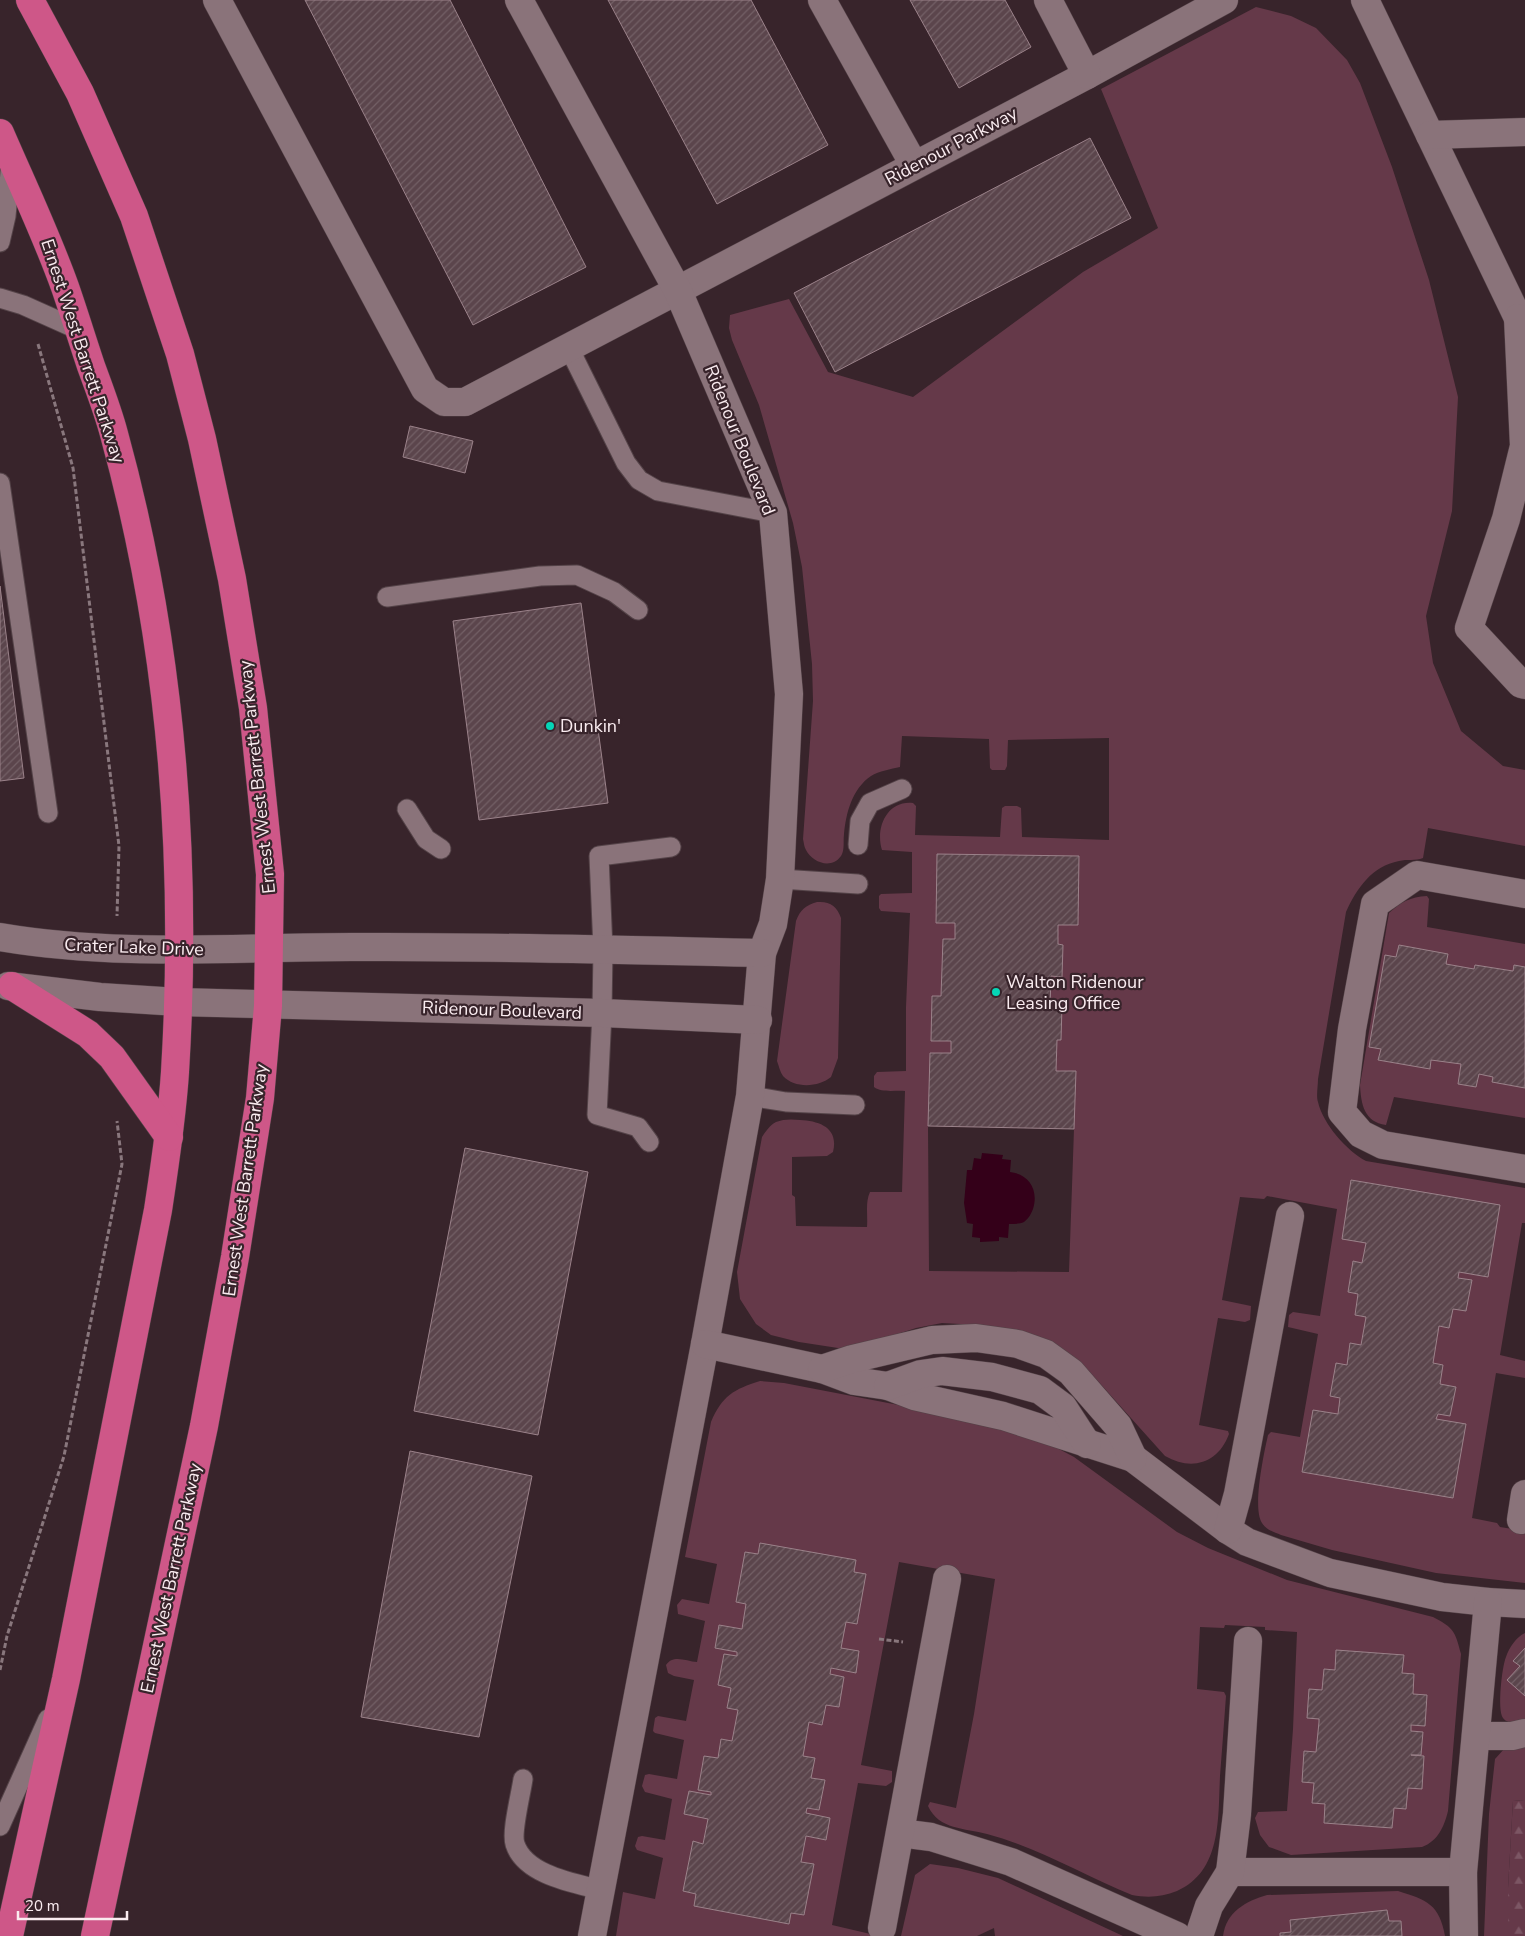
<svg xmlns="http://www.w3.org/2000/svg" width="1525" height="1936" font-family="'Nunito Sans',sans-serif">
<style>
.green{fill:#653949;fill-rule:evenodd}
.forest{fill:url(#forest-firs)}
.water{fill:#340019}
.building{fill:url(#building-hatch);stroke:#9b828a}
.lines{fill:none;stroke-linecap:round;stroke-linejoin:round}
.lane-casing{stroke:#544348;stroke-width:21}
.street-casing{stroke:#544348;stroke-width:29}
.highway-casing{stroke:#544348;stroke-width:29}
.path{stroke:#89777d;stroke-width:3;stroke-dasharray:5 2.5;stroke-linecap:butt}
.lane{stroke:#8a737a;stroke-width:19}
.street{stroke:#8a737a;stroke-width:28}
.highway{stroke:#ce5788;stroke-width:28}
.poi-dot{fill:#05d5b6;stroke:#38242b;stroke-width:2}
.labels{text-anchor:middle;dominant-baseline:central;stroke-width:4.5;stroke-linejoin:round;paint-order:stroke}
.street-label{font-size:18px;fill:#faecf0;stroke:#38242b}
.poi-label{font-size:18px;fill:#faecf0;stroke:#38242b;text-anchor:start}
</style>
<defs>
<pattern id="forest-firs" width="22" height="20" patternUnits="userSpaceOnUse" patternTransform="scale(1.25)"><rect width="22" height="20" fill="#653949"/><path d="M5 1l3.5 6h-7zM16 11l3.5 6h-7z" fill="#7c5664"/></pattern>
<pattern id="building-hatch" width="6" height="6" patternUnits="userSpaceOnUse" patternTransform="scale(1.25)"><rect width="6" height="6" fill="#5b454c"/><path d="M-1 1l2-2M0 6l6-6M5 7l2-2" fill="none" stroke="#736066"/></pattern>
</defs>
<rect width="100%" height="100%" fill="#38242b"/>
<g class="green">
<path d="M1256 7 1291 16 1316 28 1347 60 1360 83 1392 167 1429 280 1458 397 1452 511 1426 616 1433 663 1461 731 1503 766 1525 770V846L1428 828 1423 858C1415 861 1407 859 1399 861 1372 866 1357 888 1346 912L1318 1079C1318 1086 1316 1096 1318 1102 1323 1124 1347 1151 1366 1161L1525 1188V1223H1522L1500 1355 1525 1361V1378L1496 1373 1472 1518 1497 1523 1500 1527 1525 1531V1583L1436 1573 1332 1550 1281 1535C1274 1532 1266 1530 1262 1523 1252 1508 1264 1453 1268 1435L1271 1432 1300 1437 1318 1334 1288 1327 1289 1315 1293 1312 1320 1316 1337 1209 1267 1196 1264 1199 1240 1197 1222 1300 1251 1306 1250 1320 1245 1322 1218 1318 1199 1425 1228 1431 1229 1434C1218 1464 1191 1471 1165 1456L1087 1369 1065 1352 978 1325 942 1323 916 1328 858 1347 838 1348 799 1342 771 1335 756 1324 740 1299 737 1272 762 1137C766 1131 770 1125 776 1122 783 1119 792 1119 800 1120 820 1121 839 1128 833 1152L827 1156 792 1157V1195L795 1197 796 1226 867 1227C868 1216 865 1202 870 1192H902L905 1091C895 1090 882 1093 874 1087V1076L877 1072 906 1071V1007L910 913 881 911 879 908V896L881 894 912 893V852L882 850C875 828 887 800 913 803L916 806 915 835 1000 837 1002 808 1005 806H1017L1021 808 1022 837 1109 840V738L1008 740 1007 766 1005 770H992L990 768 989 739 902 736 900 767C891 769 879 771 871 776 852 789 846 813 844 834 843 841 845 850 841 856 831 870 812 862 806 850 804 847 804 843 803 839L813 701 812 664 802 567 793 523 759 405 732 340 729 328 730 315 789 299 828 372 913 397 1083 272 1158 228 1101 89ZM928 1126 1074 1129 1069 1272 929 1271Z"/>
<path d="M1427 896 1429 899 1427 927 1525 944V1118L1394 1097 1386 1125C1364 1122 1361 1104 1360 1085L1389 913C1401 902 1410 897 1427 896Z"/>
<path d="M817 902C830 901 837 906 841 918L838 1058 831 1077C819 1087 795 1089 783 1076 780 1072 779 1066 777 1061L796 921C800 910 806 905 817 902Z"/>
<path d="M760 1381 784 1383 935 1412 1044 1441 1074 1457 1177 1532 1208 1548 1287 1580 1433 1617C1454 1628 1455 1631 1461 1654L1448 1811C1444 1827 1438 1841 1422 1847L1291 1855 1269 1847 1260 1835 1255 1818 1258 1812 1287 1811 1293 1729 1297 1632 1265 1630V1627L1225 1625 1224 1628 1200 1627 1197 1689 1224 1692 1226 1696C1224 1723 1222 1750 1220 1776 1218 1818 1222 1871 1177 1891 1162 1897 1148 1898 1132 1895 1085 1876 1036 1847 987 1834 965 1828 939 1830 928 1806L930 1802 956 1808 974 1714 995 1579 899 1562 861 1765 892 1771V1782L886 1786 858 1783 832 1925 879 1936H616L623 1892 655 1899 663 1858 637 1850 635 1846 638 1837 642 1836 665 1840 672 1799 645 1792 642 1786 645 1775 649 1774 677 1779 684 1740 655 1733 653 1731 655 1718 658 1716 686 1721 694 1680 674 1676 668 1673 666 1665C673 1654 686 1661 697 1662L705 1621 678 1614 677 1605 682 1599 709 1604 717 1564 685 1557 711 1422C722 1396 734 1389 760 1381Z"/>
<path d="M1525 1633V1722C1519 1724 1507 1724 1503 1718 1497 1710 1502 1666 1506 1657 1509 1648 1516 1637 1525 1633Z"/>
<polygon points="1525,1744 1525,1800 1513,1801 1508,1888 1508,1936 1484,1936 1489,1814 1495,1759 1505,1748"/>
<polygon points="930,1864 958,1868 998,1878 1123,1936 995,1936 994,1928 977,1936 901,1936 915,1875"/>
<path d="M1398 1891C1427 1900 1439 1904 1445 1936H1223C1226 1912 1246 1901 1267 1895Z"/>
</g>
<polygon class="forest" points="1525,1800 1525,1936 1508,1936 1508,1888 1513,1801"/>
<path class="water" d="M982 1153 1003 1155 1002 1159 1011 1160 1010 1172C1029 1174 1039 1190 1033 1209 1031 1214 1029 1218 1024 1222 1020 1224 1014 1224 1009 1224L1008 1238 999 1237V1241L980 1242V1238L972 1237 973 1224 967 1223 964 1203 967 1170H972L974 1158 981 1159Z"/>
<g class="building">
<polygon points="305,0 450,0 586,267 473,325"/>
<polygon points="608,0 751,0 828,145 717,204"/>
<polygon points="910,0 1005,0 1031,47 959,88"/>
<polygon points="1090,138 1131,218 835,372 794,293"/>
<polygon points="410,426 473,441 465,473 403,457"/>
<polygon points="0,586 24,778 0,781"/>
<polygon points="581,603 608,803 479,820 453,621"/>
<polygon points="937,854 1079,856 1078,925 1058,925 1058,944 1063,945 1062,977 1051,976 1050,1007 1062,1006 1061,1040 1057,1040 1056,1071 1076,1071 1074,1129 928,1126 930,1053 951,1053 951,1041 931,1041 932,996 941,996 943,939 955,939 955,923 936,923"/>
<polygon points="1399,945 1448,954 1446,964 1474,969 1475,965 1513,971 1514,965 1525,967 1525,1088 1492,1082 1493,1077 1479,1074 1476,1087 1458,1084 1461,1064 1431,1060 1430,1069 1378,1060 1381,1049 1369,1047 1385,955 1396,957"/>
<polygon points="465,1148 588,1172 538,1435 414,1411"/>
<polygon points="1351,1180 1500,1205 1488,1277 1459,1272 1458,1278 1472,1280 1466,1311 1453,1309 1449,1328 1439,1326 1433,1363 1443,1365 1440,1384 1456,1387 1450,1416 1438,1414 1436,1419 1466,1424 1453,1498 1302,1472 1313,1410 1338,1414 1340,1398 1330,1396 1336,1363 1347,1365 1350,1343 1361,1345 1366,1317 1355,1315 1358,1294 1348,1292 1353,1261 1362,1263 1366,1243 1342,1239"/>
<polygon points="410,1451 532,1476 479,1737 361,1717"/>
<polygon points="760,1543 856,1560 854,1572 866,1574 857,1624 846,1622 841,1648 859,1651 856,1673 831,1668 830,1674 844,1677 839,1707 826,1705 822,1725 809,1722 803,1756 815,1758 811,1778 825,1780 819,1810 807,1808 806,1813 830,1818 826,1840 806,1836 801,1862 814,1864 804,1915 791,1913 789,1924 694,1906 696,1894 683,1891 693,1841 703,1844 708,1819 684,1814 689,1791 711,1795 711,1792 698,1790 704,1756 718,1758 721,1739 732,1741 738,1710 727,1708 731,1688 718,1685 724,1654 737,1656 737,1652 715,1648 719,1625 742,1629 746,1604 736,1602 745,1552 758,1554"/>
<polygon points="1525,1648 1525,1696 1507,1680 1520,1666 1513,1661"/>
<polygon points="1336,1650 1404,1655 1402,1673 1414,1674 1413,1694 1427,1695 1425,1726 1411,1725 1411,1731 1423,1732 1421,1755 1411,1755 1424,1756 1422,1789 1408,1788 1406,1809 1394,1808 1392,1828 1324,1823 1325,1804 1312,1803 1314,1783 1302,1782 1304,1751 1316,1752 1319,1722 1319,1719 1307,1718 1309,1689 1322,1690 1324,1669 1335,1670"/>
<polygon points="1387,1910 1389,1921 1401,1921 1402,1936 1280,1936 1280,1933 1291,1932 1290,1920"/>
</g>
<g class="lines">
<defs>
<g id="lane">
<polyline points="0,242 6,216 11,162"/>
<polyline points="0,298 23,305 79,330"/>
<polyline points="569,348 626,463 639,480 658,491 773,513"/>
<polyline points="0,483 48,813"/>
<polyline points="387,597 540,576 577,575 614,592 638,610"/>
<polyline points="407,809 426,839 441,849"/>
<polyline points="858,845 860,821 870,803 902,789"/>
<polyline points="780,879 858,884"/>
<polyline points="750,1096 786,1102 855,1105"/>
<polyline points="649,1142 638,1127 597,1115 602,1013 603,949 599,856 671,847"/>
<path d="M523 1779C521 1794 511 1832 515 1844 525 1875 574 1883 601 1890"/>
<polyline points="0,1826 48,1719"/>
</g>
<g id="street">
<polyline points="217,0 425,389 444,402 465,402 1087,75 1224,0"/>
<polyline points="519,0 678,291 773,513 789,694 780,879 773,924 762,953 750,1096 705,1344 592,1936"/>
<polyline points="822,0 914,165"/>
<polyline points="1048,0 1087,75"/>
<polyline points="1365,0 1518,318 1525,318"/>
<polyline points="1430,135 1525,132"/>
<polyline points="1518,318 1524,446 1506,519 1469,628 1521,684 1525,685"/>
<polyline points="1525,894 1417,875 1375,904 1352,1029 1342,1112 1361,1134 1383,1145 1525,1169"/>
<path d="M0 937C117 957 234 947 352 947 489 946 626 950 762 953"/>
<polyline points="8,986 100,997 178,1002 602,1013 758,1020"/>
<polyline points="705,1344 822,1369 854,1381 888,1386 914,1396 1003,1416 1133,1458 1228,1530 1247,1542 1330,1573 1442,1597 1488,1602 1525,1604"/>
<polyline points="822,1369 852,1359 932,1340 976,1338 1018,1344 1046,1354 1071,1372 1118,1426 1133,1458"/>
<polyline points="888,1386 921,1374 942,1371 992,1377 1040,1390 1063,1407 1087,1444"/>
<polyline points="1521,1520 1525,1494"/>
<polyline points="1228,1530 1238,1494 1290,1216"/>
<polyline points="1476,1736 1512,1736 1525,1733"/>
<polyline points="900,1833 931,1837 1011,1862 1177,1936"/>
<polyline points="1230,1872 1463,1872"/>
<polyline points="882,1928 947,1579"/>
<polyline points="1199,1936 1209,1906 1230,1872 1237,1814 1248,1641"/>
<polyline points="1464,1936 1463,1872 1488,1602"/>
</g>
<g id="highway">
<polyline points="30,0 80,93 134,216 180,354 202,439 232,579 253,708 270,874 268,1006 260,1098 235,1257 204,1426 95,1936"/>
<path d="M0 133C22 184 46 234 65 287 74 313 82 339 91 366 99 388 108 411 114 434 171 641 188 859 175 1072 172 1119 165 1164 158 1210L66 1679 9 1936"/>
<polyline points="12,986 88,1034 112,1057 169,1137"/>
</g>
</defs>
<use href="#lane" class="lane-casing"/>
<use href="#street" class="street-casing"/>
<use href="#highway" class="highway-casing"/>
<g class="path">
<polyline points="38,344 73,468 119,846 117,916"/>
<polyline points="879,1639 903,1642"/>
<polyline points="0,1670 7,1636 64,1456 122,1164 117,1121"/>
</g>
<use href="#lane" class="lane"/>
<use href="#street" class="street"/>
<use href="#highway" class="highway"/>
</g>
<g class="poi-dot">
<circle cx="550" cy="726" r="5"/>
<circle cx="996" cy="992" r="5"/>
</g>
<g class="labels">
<g class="street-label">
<text transform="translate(951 146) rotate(-28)">Ridenour Parkway</text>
<text transform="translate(83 351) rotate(72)">Ernest West Barrett Parkway</text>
<text transform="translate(740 440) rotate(68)">Ridenour Boulevard</text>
<text transform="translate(257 777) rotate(-96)">Ernest West Barrett Parkway</text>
<text transform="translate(134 947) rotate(2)">Crater Lake Drive</text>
<text transform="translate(502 1010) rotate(2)">Ridenour Boulevard</text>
<text transform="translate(245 1180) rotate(-82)">Ernest West Barrett Parkway</text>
<text transform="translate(171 1578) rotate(-78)">Ernest West Barrett Parkway</text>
</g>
<g class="poi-label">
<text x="560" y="726">Dunkin'</text>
<text x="1006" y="982">Walton Ridenour<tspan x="1006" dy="21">Leasing Office</tspan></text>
</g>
</g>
<path d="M18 1911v8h109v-8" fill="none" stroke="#faecf0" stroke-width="2.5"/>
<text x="25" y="1911" font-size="15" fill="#faecf0" stroke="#38242b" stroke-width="4" paint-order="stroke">20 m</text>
</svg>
